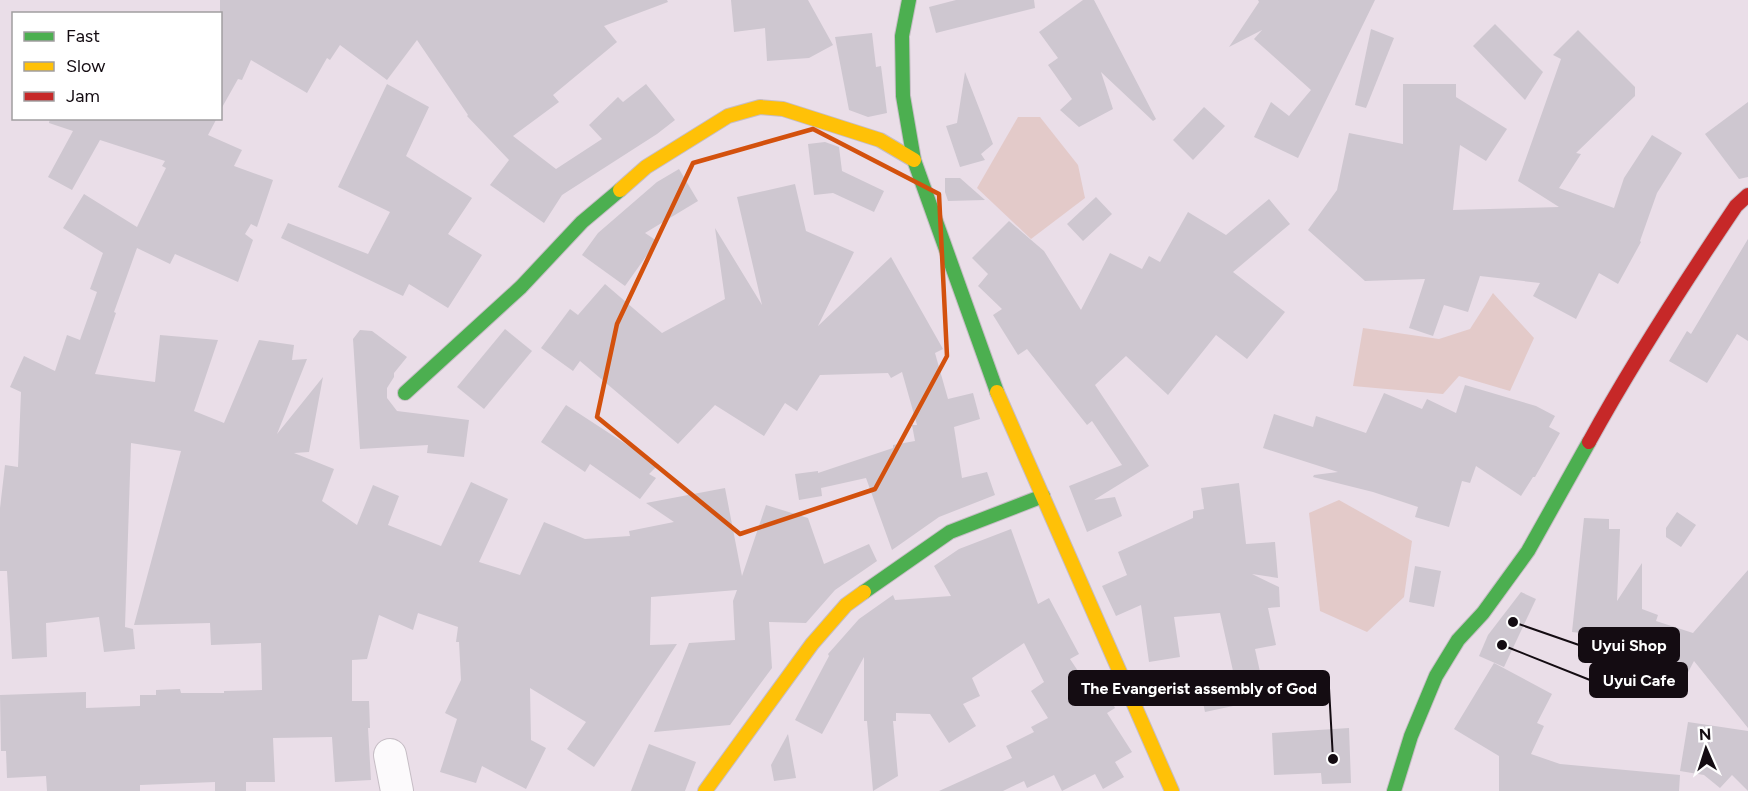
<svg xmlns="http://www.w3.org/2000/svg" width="1748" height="791" font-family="Figtree,sans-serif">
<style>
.green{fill:#e3cac9}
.building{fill:#cec7d0}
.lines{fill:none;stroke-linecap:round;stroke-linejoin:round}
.street-casing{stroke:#c6bdc5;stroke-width:34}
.fast-casing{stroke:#c6bdc5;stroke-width:16}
.slow-casing{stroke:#c6bdc5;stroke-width:16}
.jam-casing{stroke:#c6bdc5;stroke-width:16}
.street{stroke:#fcfafc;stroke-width:32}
.fast{stroke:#4caf50;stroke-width:14}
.slow{stroke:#ffc107;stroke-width:14}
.jam{stroke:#c62828;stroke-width:14}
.marked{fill:none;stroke:#d3510d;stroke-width:4.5;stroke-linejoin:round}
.leader{fill:none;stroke:#140c12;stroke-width:2}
.callout-dot{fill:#140c12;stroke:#fff;stroke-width:2}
.callout{fill:#140c12;stroke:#140c12;stroke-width:2}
.callout-label{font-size:16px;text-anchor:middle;font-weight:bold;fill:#fff}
</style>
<rect width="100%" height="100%" fill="#eadee8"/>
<g class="green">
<polygon points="1018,117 1040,117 1078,165 1085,198 1031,239 977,188"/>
<polygon points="1493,293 1534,338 1510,391 1459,376 1443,394 1353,386 1363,328 1439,339 1470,329"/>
<polygon points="1339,500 1412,541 1404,597 1367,632 1320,611 1309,513"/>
</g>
<g class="building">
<polygon points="220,0 667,0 668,2 604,26 617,42 553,95 559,102 513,136 556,169 602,139 589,125 618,97 623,102 646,84 675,120 657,134 562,195 544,223 490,185 509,160 467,116 468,115 417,40 387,80 340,45 330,60 327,58 307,93 251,60 242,80 238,79 220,111"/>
<polygon points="731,0 808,0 833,45 809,58 767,61 765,28 734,32"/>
<polygon points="956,0 1034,0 1035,8 936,33 929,7"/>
<polygon points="1083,0 1094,0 1156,119 1153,121 1101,72 1113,109 1079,127 1060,110 1072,99 1048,65 1058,58 1039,32"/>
<polygon points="1258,0 1375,0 1298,158 1254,137 1271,102 1289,116 1311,90 1254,39 1262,30 1229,47 1259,2"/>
<polygon points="1495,24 1543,72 1525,100 1473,46"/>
<polygon points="1371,29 1394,38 1366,108 1355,105"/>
<polygon points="1578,30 1635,87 1635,96 1576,153 1581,154 1559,188 1614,208 1624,178 1652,135 1682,153 1657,193 1640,241 1641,242 1618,284 1599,273 1576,319 1533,296 1540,283 1480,276 1468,312 1444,305 1433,336 1409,328 1425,279 1365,281 1308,230 1337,190 1349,133 1403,144 1403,84 1456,84 1456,97 1507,129 1486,161 1460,145 1453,210 1559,207 1518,181 1561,59 1553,55"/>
<polygon points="872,33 876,67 881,66 887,113 868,117 849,110 835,37"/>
<polygon points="965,72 993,144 981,154 985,160 960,167 946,126 957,123"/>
<polygon points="387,84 429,107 406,156 472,198 448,234 482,255 448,308 409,284 403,296 281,238 288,223 368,254 390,212 338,187"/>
<polygon points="1748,102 1748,177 1739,179 1705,134"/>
<polygon points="1204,107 1225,126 1193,160 1173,140"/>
<polygon points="50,118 217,118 208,135 242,150 234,166 273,180 257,227 251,224 245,234 253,240 238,282 175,254 170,264 137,248 114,312 116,313 95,374 155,382 160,335 218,340 194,411 224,423 259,340 294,345 292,360 307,359 277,434 323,377 309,452 294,453 334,469 322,501 357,525 373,485 399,496 388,525 441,546 471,482 508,499 479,562 520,575 544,522 585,539 630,536 629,531 674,522 646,503 725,488 742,576 766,505 808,518 824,564 869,544 877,561 835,590 806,623 769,622 772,668 730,725 654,732 689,643 735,640 733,601 737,590 651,597 650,645 677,644 594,767 567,749 586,722 530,688 531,740 546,748 526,789 482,766 476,783 440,772 457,719 445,713 461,680 459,642 456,642 458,627 418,613 413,630 379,615 367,659 352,660 352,701 369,701 370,728 368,728 371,780 335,782 332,737 273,738 275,782 246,782 246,791 215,791 215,782 140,785 140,791 47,791 46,776 7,778 6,751 1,751 0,695 86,692 86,708 140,706 140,695 156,695 156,690 180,689 181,693 224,693 224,691 262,690 261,643 211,645 210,623 134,625 181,451 131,443 125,627 133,629 135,649 104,652 99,617 46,623 47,657 12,659 7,571 0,571 0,508 5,465 18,467 21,392 10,387 24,356 55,371 67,335 80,340 97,292 90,289 103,253 63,228 84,194 137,227 166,168 162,166 165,161 100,140 72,190 48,177 73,131 49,123"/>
<polygon points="825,142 839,147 842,171 884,191 874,212 833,193 814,195 808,144"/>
<polygon points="679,169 698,201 645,233 657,241 625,286 582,255 598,233 657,182"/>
<polygon points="945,178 960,178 985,200 948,201 945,192"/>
<polygon points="795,184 806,231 854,252 818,326 891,257 943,349 935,353 948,399 973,393 980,419 954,427 962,478 987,472 995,495 939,517 892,550 866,478 821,488 822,496 799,500 795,474 818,471 818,473 893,448 893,445 915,441 912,425 917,425 902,372 891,378 888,373 820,375 797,411 785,403 764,436 715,405 678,444 580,361 573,371 541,348 570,309 578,315 605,284 662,333 725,299 715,228 762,305 737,197"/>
<polygon points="1096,197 1112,214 1083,241 1067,224"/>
<polygon points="1269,199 1290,224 1233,272 1285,312 1247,359 1216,335 1168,395 1126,356 1095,385 1149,466 1094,500 1115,497 1122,516 1087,532 1069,486 1122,465 1092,421 1087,425 1027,349 1018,355 993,315 1002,309 978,286 988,274 972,258 1009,221 1044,251 1081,310 1110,253 1142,269 1149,256 1160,262 1188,212 1226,235"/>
<polygon points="1748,239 1748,341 1737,334 1707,383 1669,361 1687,331 1691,334"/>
<polygon points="505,329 532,351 484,409 457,387"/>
<polygon points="360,330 372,331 407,357 394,373 394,377 387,388 387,398 397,411 469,420 464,457 427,453 428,445 360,449 353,339"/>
<polygon points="1465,385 1536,406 1555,416 1549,427 1560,433 1535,477 1533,477 1521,496 1476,466 1470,483 1462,481 1449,527 1415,517 1418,507 1373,492 1313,477 1314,475 1338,472 1263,448 1274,414 1313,427 1316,416 1366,433 1384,393 1422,409 1427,399 1456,413"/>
<polygon points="566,405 658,465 649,474 656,478 640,499 590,464 585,472 541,442"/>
<polygon points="1239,483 1246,544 1275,542 1278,578 1252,574 1279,587 1280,607 1268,608 1276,645 1255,649 1266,699 1205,712 1200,688 1235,680 1220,613 1174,617 1180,657 1149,662 1141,605 1116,616 1102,586 1127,575 1118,552 1193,518 1193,511 1204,509 1201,488"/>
<polygon points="1677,512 1696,525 1681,547 1666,537 1666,528"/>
<polygon points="1584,518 1609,519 1609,529 1620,529 1617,601 1642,563 1642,609 1658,615 1656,621 1693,633 1748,570 1748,728 1694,661 1683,682 1650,668 1659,647 1597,642 1598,635 1572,632"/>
<polygon points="1011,529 1038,604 1049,598 1079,654 1070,659 1086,683 1108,693 1115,708 1107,713 1132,752 1115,762 1124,777 1103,789 1095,774 1062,791 1054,775 1027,788 1024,781 1003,791 939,791 1012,758 1006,746 1034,732 1031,727 1048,718 1031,691 1044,682 1024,643 972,678 980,696 963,704 976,726 949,743 930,714 896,713 896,721 893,721 898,776 873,791 867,721 864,721 864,657 822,734 795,720 829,656 828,654 859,619 893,595 895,600 951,596 934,566 959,549"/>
<polygon points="1415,566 1441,571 1434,607 1409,602"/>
<polygon points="1521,592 1536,599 1504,667 1479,656 1488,635"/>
<polygon points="1494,663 1552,694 1537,723 1544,726 1531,754 1560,764 1680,775 1679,791 1499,791 1499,756 1454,729"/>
<polygon points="1688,722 1748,731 1748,791 1732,775 1720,788 1704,775 1680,771"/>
<polygon points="1349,728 1351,783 1322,784 1321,773 1274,775 1272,733"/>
<polygon points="788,734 796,778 774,781 771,765"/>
<polygon points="649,744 696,762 685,791 631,791"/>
</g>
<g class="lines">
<defs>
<polyline id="street" points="390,755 397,791"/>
<g id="fast">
<polyline points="909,0 902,36 903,96 914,160 997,392"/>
<polyline points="405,393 521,287 582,222 620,190"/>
<polyline points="864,592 950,532 1043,496"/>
<polyline points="1394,791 1411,736 1436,676 1458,640 1483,613 1528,551 1589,442"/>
</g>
<g id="slow">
<polyline points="620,190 646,167 728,116 760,107 783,109 880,140 914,160"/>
<polyline points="997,392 1172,791"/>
<polyline points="705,791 812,644 846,605 864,592"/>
</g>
<path id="jam" d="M1589 442C1634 360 1684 283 1736 206L1748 195"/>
</defs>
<use href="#street" class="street-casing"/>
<use href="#fast" class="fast-casing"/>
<use href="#slow" class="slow-casing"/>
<use href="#jam" class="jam-casing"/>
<use href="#street" class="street"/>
<use href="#fast" class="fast"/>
<use href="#slow" class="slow"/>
<use href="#jam" class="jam"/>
</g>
<path class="marked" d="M813 129 939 194 947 356 875 489 740 534 597 417 617 324 693 163Z"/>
<path class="leader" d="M1513 622L1579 645M1502 645L1590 680M1333 759L1329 688"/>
<g class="callout-dot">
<circle cx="1513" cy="622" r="6"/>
<circle cx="1502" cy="645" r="6"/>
<circle cx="1333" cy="759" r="6"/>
</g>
<g class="callout">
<rect x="1579" y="628" width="100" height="34" rx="6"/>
<rect x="1590" y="663" width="97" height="34" rx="6"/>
<rect x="1069" y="671" width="260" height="34" rx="6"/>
</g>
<g class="callout-label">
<text x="1629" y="651">Uyui Shop</text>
<text x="1639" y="686">Uyui Cafe</text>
<text x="1199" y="694">The Evangerist assembly of God</text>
</g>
<rect x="12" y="12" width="210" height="108" fill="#ffffff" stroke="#a19ea0" stroke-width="1.5"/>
<rect x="24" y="32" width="30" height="9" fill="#4caf50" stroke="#a19ea0" stroke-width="1.5"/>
<text x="66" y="42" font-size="18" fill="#140c12">Fast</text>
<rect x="24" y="62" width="30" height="9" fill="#ffc107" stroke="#a19ea0" stroke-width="1.5"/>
<text x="66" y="72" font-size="18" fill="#140c12">Slow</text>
<rect x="24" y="92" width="30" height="9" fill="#c62828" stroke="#a19ea0" stroke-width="1.5"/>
<text x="66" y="102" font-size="18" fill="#140c12">Jam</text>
<g transform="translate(1706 749) rotate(357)" stroke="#ffffff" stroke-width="4.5" paint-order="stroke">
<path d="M0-4.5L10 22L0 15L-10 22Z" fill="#140c12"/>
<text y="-9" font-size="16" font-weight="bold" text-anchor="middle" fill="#140c12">N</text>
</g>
</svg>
